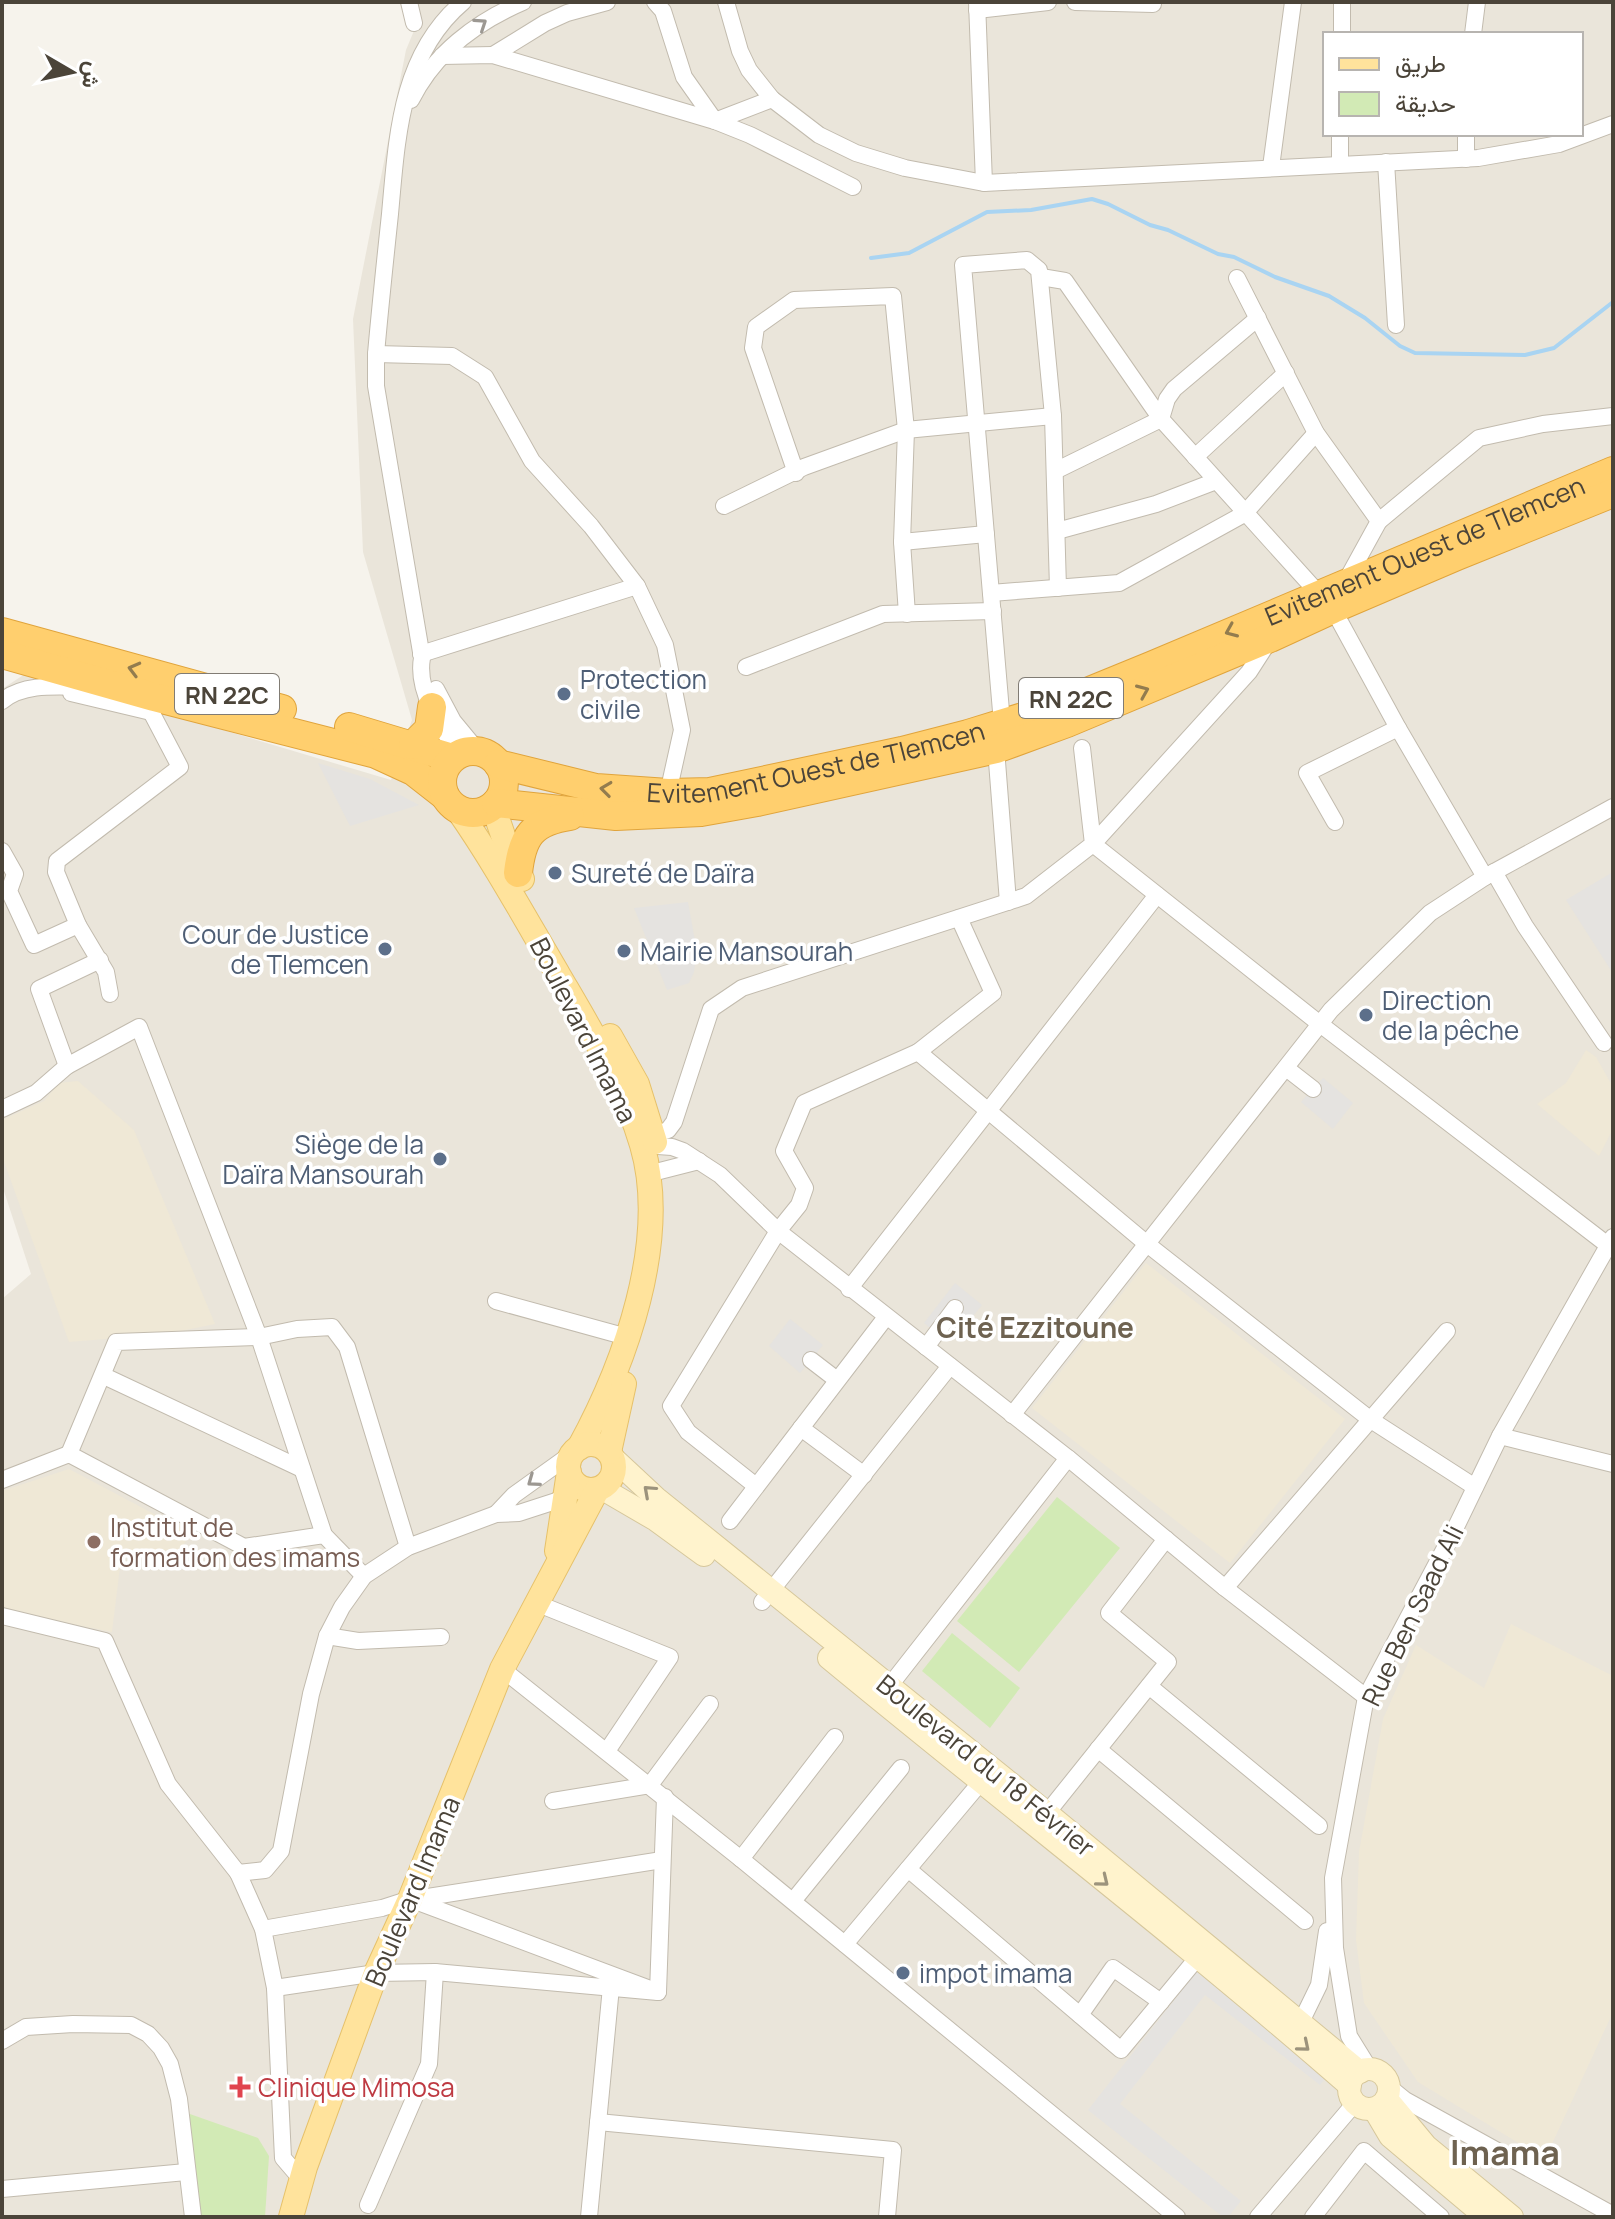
<svg xmlns="http://www.w3.org/2000/svg" width="1615" height="2219" font-family="Manrope,Vazirmatn,sans-serif">
<style>
.residential{fill:#eae5da;fill-rule:evenodd}
.education{fill:#efe8d6}
.green{fill:#d2eab5}
.parking{fill:#e5e3e0}
.lines{fill:none;stroke-linecap:round;stroke-linejoin:round}
.stream{stroke:#a9d4f2;stroke-width:4}
.street-casing{stroke:#c2bbae;stroke-width:18}
.secondary-casing{stroke:#d6c79b;stroke-width:24}
.primary-casing{stroke:#e6c16a;stroke-width:26}
.highway-casing{stroke:#e0a43c;stroke-width:30}
.street{stroke:#fff;stroke-width:16}
.secondary{stroke:#fff3cd;stroke-width:22}
.primary{stroke:#ffe39c;stroke-width:24}
.highway{stroke:#ffcf6e;stroke-width:28}
.oneway{stroke:#9c9892}
.oneway2{stroke:#937c4e}
.oneway3{stroke:#9c937c}
.service-dot{fill:#5c6f8a;stroke:#fff;stroke-width:3}
.education-dot{fill:#8d6e63;stroke:#fff;stroke-width:3}
.health-dot{fill:#e0444e;stroke:#fff;stroke-width:3}
.labels{text-anchor:middle;dominant-baseline:central;stroke-width:7;stroke-linejoin:round;paint-order:stroke}
.shield{fill:#fff;stroke:#817c74;stroke-width:2}
.shield-label{font-size:24px;font-weight:bold;fill:#4b4439}
.street-label{font-size:26px;fill:#4b4439;stroke:#fff}
.service-label{font-size:26px;fill:#4e5e75;stroke:#fff;text-anchor:start}
.education-label{font-size:26px;fill:#785e54;stroke:#fff;text-anchor:start}
.health-label{font-size:26px;fill:#be3a42;stroke:#fff;text-anchor:start}
.neighbourhood-label{font-size:28px;font-weight:bold;fill:#6e6250;stroke:#fff}
.district-label{font-size:34px;font-weight:bold;fill:#6e6250;stroke:#fff}
</style>
<rect width="100%" height="100%" fill="#f6f3ec"/>
<path class="residential" d="M416 2H1613V2217H2V1299L31 1274 2 1185V689L28 672 391 780 412 720 363 552 353 319 406 50 420 16ZM1325 34H1581V134H1325Z"/>
<g class="education">
<polygon points="1586,1050 1596,1057 1613,1087 1613,1129 1599,1156 1537,1104 1566,1083"/>
<polygon points="78,1081 134,1130 215,1324 166,1334 69,1342 2,1156 2,1120 44,1101 59,1083"/>
<polygon points="1146,1263 1345,1419 1230,1563 1032,1408"/>
<polygon points="69,1469 190,1533 177,1558 122,1551 112,1632 9,1611 2,1605 2,1491"/>
<polygon points="1511,1624 1613,1676 1613,2012 1545,2159 1418,2082 1364,2003 1356,1940 1359,1852 1383,1719 1416,1645 1484,1688"/>
</g>
<g class="green">
<polygon points="1057,1497 1120,1548 1019,1672 957,1621"/>
<polygon points="952,1633 1020,1688 990,1728 922,1671"/>
<polygon points="187,2113 258,2138 269,2156 265,2217 199,2217"/>
</g>
<g class="parking">
<polygon points="318,763 370,779 419,805 350,826"/>
<polygon points="1613,872 1613,972 1612,972 1566,900"/>
<polygon points="688,902 697,952 694,972 689,983 667,990 634,908"/>
<polygon points="1323,1078 1353,1103 1333,1129 1301,1102"/>
<polygon points="955,1283 982,1305 966,1325 954,1309 946,1341 924,1323"/>
<polygon points="790,1319 823,1345 800,1373 769,1346"/>
<polygon points="1198,1970 1329,2074 1320,2085 1205,1995 1120,2104 1241,2201 1228,2217 1223,2217 1088,2110"/>
</g>
<g class="lines">
<polyline class="stream" points="871,258 909,253 987,212 1031,210 1092,199 1108,204 1150,225 1168,230 1218,254 1234,257 1275,277 1329,296 1365,318 1400,346 1415,353 1525,355 1554,348 1613,302"/>
<defs>
<g id="street">
<polyline points="409,2 414,23"/>
<polyline points="655,2 663,11 684,77 715,121 772,99"/>
<polyline points="726,2 740,51 749,70 772,99 819,135 856,153 905,168 984,183 1478,158 1559,144 1613,124"/>
<polyline points="977,2 984,183"/>
<polyline points="1075,2 1153,4"/>
<polyline points="977,10 1048,2"/>
<polyline points="1342,34 1342,2"/>
<polyline points="1473,34 1477,2"/>
<polyline points="493,55 545,23 567,13 607,2"/>
<polyline points="442,56 493,55 715,121 750,135 853,187"/>
<path d="M411 100C434 54 476 22 523 2"/>
<polyline points="1466,159 1466,134"/>
<polyline points="1386,162 1396,325"/>
<polyline points="1340,164 1340,134"/>
<polyline points="1271,167 1293,2"/>
<polyline points="1041,277 1065,281 1161,419 1319,594"/>
<polyline points="1237,278 1316,433 1379,521 1346,581"/>
<polyline points="376,354 452,356 485,377 532,461 591,526 637,586 665,645 682,730 668,793"/>
<polyline points="1195,457 1286,373"/>
<polyline points="1055,471 1161,419 1167,399 1174,389 1258,318"/>
<polyline points="796,473 753,348 756,327 794,300 893,296 906,430 902,542 907,614"/>
<polyline points="724,506 804,467 906,430 1053,416"/>
<polyline points="1379,521 1479,438 1543,424 1613,416"/>
<polyline points="1057,531 1156,504 1216,481"/>
<polyline points="902,542 986,534"/>
<polyline points="991,593 1119,583 1244,514 1316,433"/>
<polyline points="1333,609 1398,728 1485,877"/>
<polyline points="1269,641 1249,672 1093,844 1320,1024 1609,1246"/>
<polyline points="421,654 637,586"/>
<polyline points="746,667 883,614 993,611"/>
<polyline points="436,689 453,721 477,750"/>
<polyline points="71,693 151,712"/>
<path d="M2 701C25 682 61 687 88 687"/>
<polyline points="1002,723 963,265 1027,260 1039,270 1053,416 1058,588"/>
<polyline points="996,749 1008,902"/>
<path d="M459 754C441 728 416 691 422 658L376 386V354C380 308 385 261 390 214 397 138 400 55 463 2"/>
<polyline points="1335,822 1307,773 1398,728"/>
<polyline points="2,851 15,874 9,891 34,945 78,925 56,872 57,861 180,767 148,706 148,695"/>
<polyline points="1494,872 1525,926 1604,1043"/>
<polyline points="78,925 106,972 110,994"/>
<polyline points="918,1052 993,993 959,918"/>
<polyline points="67,1066 39,989 100,960"/>
<polyline points="1286,1068 1313,1089"/>
<polyline points="2,1109 36,1093 67,1066 139,1027 259,1337 324,1535"/>
<polyline points="653,1135 668,1130 674,1122 711,1009 742,988 1026,896 1093,844 1082,748"/>
<polyline points="644,1145 672,1147 683,1151 720,1175 778,1231 1068,1458 1225,1588 1366,1697"/>
<polyline points="648,1174 699,1161"/>
<polyline points="849,1289 1157,895"/>
<polyline points="496,1301 627,1337"/>
<polyline points="926,1347 955,1308"/>
<polyline points="811,1360 837,1380"/>
<polyline points="104,1376 302,1469"/>
<polyline points="1012,1415 1331,1010 1430,913 1485,877 1613,807"/>
<polyline points="801,1428 864,1475"/>
<polyline points="1500,1436 1613,1464"/>
<polyline points="69,1454 116,1342 259,1337 297,1329 332,1327 347,1347 408,1547"/>
<polyline points="2,1480 69,1454 244,1547 324,1535 364,1576"/>
<polyline points="756,1486 688,1432 671,1406 778,1231 799,1205 805,1188 784,1151 804,1103 918,1052 1147,1244 1371,1420 1475,1487"/>
<polyline points="496,1514 514,1495 574,1452"/>
<polyline points="730,1521 886,1317"/>
<polyline points="1225,1588 1447,1331"/>
<polyline points="762,1602 950,1366"/>
<polyline points="536,1603 670,1657 607,1751"/>
<polyline points="2,1616 105,1641 168,1784 238,1873 265,1870 281,1851 311,1694 327,1636 342,1607 364,1576 408,1547 496,1514 519,1513 556,1501 579,1487"/>
<polyline points="327,1636 358,1641 441,1637"/>
<polyline points="502,1669 741,1859 1177,2217"/>
<polyline points="1149,1686 1319,1826"/>
<polyline points="884,1693 1068,1458"/>
<polyline points="1098,1749 1305,1921"/>
<polyline points="553,1801 650,1785 710,1704"/>
<polyline points="1047,1813 1168,1662 1109,1613 1166,1539"/>
<polyline points="741,1859 835,1737"/>
<polyline points="908,1869 1121,2050 1198,1957"/>
<polyline points="238,1873 263,1929 275,1988 283,2158 301,2179"/>
<polyline points="415,1899 662,1860"/>
<polyline points="793,1901 901,1768"/>
<polyline points="263,1929 382,1908 410,1899 658,1992 435,1972 376,1973 275,1988"/>
<polyline points="845,1944 980,1783"/>
<polyline points="658,1992 665,1797"/>
<polyline points="1080,2015 1113,1968 1161,2002"/>
<polyline points="1301,2022 1319,1985 1327,1931"/>
<polyline points="2,2041 26,2027 73,2024 131,2025 148,2034 161,2048 170,2064 179,2099 193,2217"/>
<polyline points="1370,2070 1349,2036 1335,1948 1333,1878 1366,1697 1454,1531 1500,1436 1613,1237"/>
<polyline points="1389,2087 1405,2100 1613,2215"/>
<polyline points="598,2122 893,2150 887,2217"/>
<polyline points="2,2189 186,2172"/>
<polyline points="368,2205 429,2064 435,1972"/>
<polyline points="589,2217 611,1987"/>
<polyline points="1258,2217 1355,2103"/>
<polyline points="1313,2217 1364,2151 1441,2217"/>
</g>
<g id="secondary">
<polyline points="612,1457 656,1498 1047,1813 1360,2072"/>
<polyline points="601,1488 656,1520 704,1555"/>
<path d="M829 1658C1002 1801 1181 1938 1350 2086"/>
<circle cx="1369" cy="2089" r="20"/>
<polyline points="1387,2099 1426,2146 1512,2217"/>
<polyline points="1374,2109 1390,2136 1486,2217"/>
</g>
<g id="primary">
<polyline points="493,806 510,856 522,879"/>
<path d="M458 810C495 863 526 920 559 976 590 1029 625 1086 642 1145 670 1240 625 1364 579 1448"/>
<polyline points="610,1036 637,1084 655,1142"/>
<circle cx="591" cy="1467" r="23"/>
<polyline points="609,1452 624,1384"/>
<polyline points="557,1551 569,1472"/>
<polyline points="291,2217 305,2167 376,1973 410,1899 502,1669 597,1490"/>
</g>
<g id="highway">
<polyline points="2,632 282,709"/>
<polyline points="2,654 154,697 376,754 413,771 445,796"/>
<polyline points="349,727 452,758"/>
<polyline points="413,745 429,729 432,707"/>
<circle cx="473" cy="782" r="31"/>
<path id="s1" d="M498 764 596 788 668 793 710 792 902 751 968 734 1036 713 1151 666 1613 471"/>
<polyline points="496,803 616,816 701,812 757,802 996,749 1067,723 1270,638 1333,609 1457,556 1613,493"/>
<path d="M518 873C522 836 532 822 570 816"/>
</g>
</defs>
<use href="#street" class="street-casing"/>
<use href="#secondary" class="secondary-casing"/>
<use href="#primary" class="primary-casing"/>
<use href="#highway" class="highway-casing"/>
<use href="#street" class="street"/>
<use href="#secondary" class="secondary"/>
<use href="#primary" class="primary"/>
<use href="#highway" class="highway"/>
</g>
<defs><path id="oneway-chevron" d="M-2-3.5L2.5 0L-2 3.5" fill="none" stroke-width="1.6" stroke-linecap="round" stroke-linejoin="round" transform="scale(2)"/></defs>
<g class="oneway">
<use href="#oneway-chevron" transform="translate(481 24) rotate(-34)"/>
<use href="#oneway-chevron" transform="translate(533 1481) rotate(144)"/>
</g>
<g class="oneway2">
<use href="#oneway-chevron" transform="translate(1231 631) rotate(157)"/>
<use href="#oneway-chevron" transform="translate(134 669) rotate(-165)"/>
<use href="#oneway-chevron" transform="translate(1143 691) rotate(-23)"/>
<use href="#oneway-chevron" transform="translate(606 789) rotate(-173)"/>
</g>
<g class="oneway3">
<use href="#oneway-chevron" transform="translate(649 1491) rotate(-138)"/>
<use href="#oneway-chevron" transform="translate(1103 1881) rotate(39)"/>
<use href="#oneway-chevron" transform="translate(1304 2046) rotate(40)"/>
</g>
<g class="service-dot">
<circle cx="564" cy="694" r="8"/>
<circle cx="555" cy="873" r="8"/>
<circle cx="385" cy="949" r="8"/>
<circle cx="624" cy="951" r="8"/>
<circle cx="1366" cy="1015" r="8"/>
<circle cx="440" cy="1159" r="8"/>
<circle cx="903" cy="1973" r="8"/>
</g>
<circle class="education-dot" cx="94" cy="1542" r="8"/>
<path class="health-dot" d="M236 2075h8v8h8v8h-8v8h-8v-8h-8v-8h8z"/>
<g class="labels">
<g class="shield">
<rect x="175" y="674" width="104" height="40" rx="6"/>
<rect x="1019" y="678" width="104" height="40" rx="6"/>
</g>
<g class="shield-label">
<text x="227" y="694">RN 22C</text>
<text x="1071" y="698">RN 22C</text>
</g>
<g class="street-label">
<text stroke="none"><textPath href="#s1" startOffset="972">Evitement Ouest de Tlemcen</textPath></text>
<text stroke="none"><textPath href="#s1" startOffset="324">Evitement Ouest de Tlemcen</textPath></text>
<text transform="translate(584 1030) rotate(63)">Boulevard Imama</text>
<text transform="translate(1412 1615) rotate(-64)">Rue Ben Saad Ali</text>
<text transform="translate(986 1765) rotate(39)">Boulevard du 18 Février</text>
<text transform="translate(412 1891) rotate(-67)">Boulevard Imama</text>
</g>
<g class="service-label">
<text x="580" y="679">Protection<tspan x="580" dy="30">civile</tspan></text>
<text x="571" y="873">Sureté de Daïra</text>
<text x="369" y="934" text-anchor="end">Cour de Justice<tspan x="369" dy="30">de Tlemcen</tspan></text>
<text x="640" y="951">Mairie Mansourah</text>
<text x="1382" y="1000">Direction<tspan x="1382" dy="30">de la pêche</tspan></text>
<text x="424" y="1144" text-anchor="end">Siège de la<tspan x="424" dy="30">Daïra Mansourah</tspan></text>
<text x="919" y="1973">impot imama</text>
</g>
<g class="education-label">
<text x="110" y="1527">Institut de<tspan x="110" dy="30">formation des imams</tspan></text>
</g>
<g class="health-label">
<text x="258" y="2087">Clinique Mimosa</text>
</g>
<g class="neighbourhood-label">
<text x="1035" y="1327">Cité Ezzitoune</text>
</g>
<g class="district-label">
<text x="1505" y="2152">Imama</text>
</g>
</g>
<rect width="1615" height="2219" fill="none" stroke="#4b4439" stroke-width="8"/>
<rect x="1323" y="32" width="260" height="104" fill="#ffffff" stroke="#b7b4b0" stroke-width="2"/>
<rect x="1339" y="58" width="40" height="12" fill="#ffe39c" stroke="#b7b4b0" stroke-width="2"/>
<text x="1395" y="72" font-size="24" fill="#4b4439">طريق</text>
<rect x="1339" y="92" width="40" height="24" fill="#d2eab5" stroke="#b7b4b0" stroke-width="2"/>
<text x="1395" y="112" font-size="24" fill="#4b4439">حديقة</text>
<g transform="translate(72 72) rotate(99)" stroke="#ffffff" stroke-width="6" paint-order="stroke">
<path d="M0-6L14 30L0 20L-14 30Z" fill="#4b4439"/>
<text y="-12" font-size="22" font-weight="bold" text-anchor="middle" fill="#4b4439">ش</text>
</g>
</svg>
